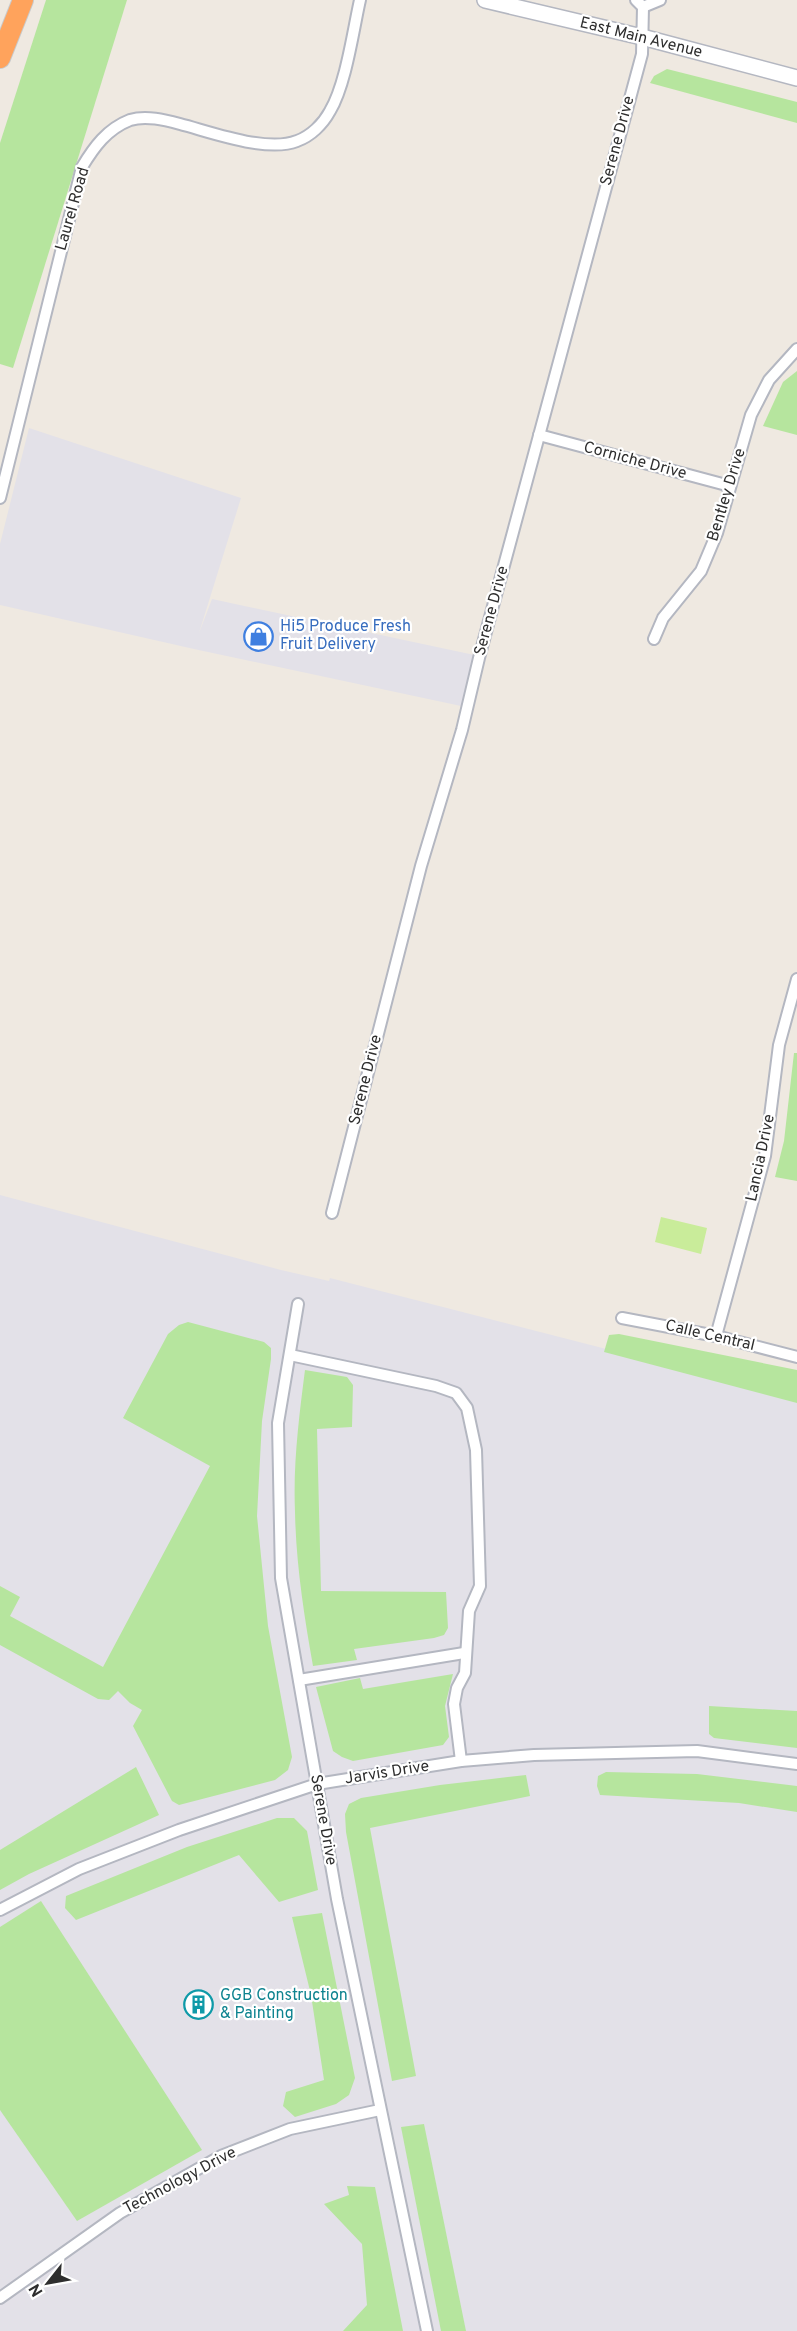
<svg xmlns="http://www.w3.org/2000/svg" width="797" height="2331" font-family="Overpass,sans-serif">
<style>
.industrial{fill:#e3e1e8}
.green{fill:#b6e59e}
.pitch{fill:#c9ec9a}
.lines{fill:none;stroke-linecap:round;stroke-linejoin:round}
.minor-casing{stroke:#b4b7c1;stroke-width:14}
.secondary-casing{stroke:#b4b7c1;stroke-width:18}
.motorway-casing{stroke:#c9c9c9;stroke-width:22}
.minor{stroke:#fff;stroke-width:10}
.secondary{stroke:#fff;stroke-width:15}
.motorway{stroke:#ffa35c;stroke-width:20}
.labels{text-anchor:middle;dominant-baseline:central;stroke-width:4.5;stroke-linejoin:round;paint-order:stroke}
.street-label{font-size:16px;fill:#2e2e2e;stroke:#fff}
.shop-label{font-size:16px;fill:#366cbe;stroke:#fff;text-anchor:start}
.culture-label{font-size:16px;fill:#0d838f;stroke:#fff;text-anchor:start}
</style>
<rect width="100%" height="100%" fill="#efe9e1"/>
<g class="industrial">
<polygon points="29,428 241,498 199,633 212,599 479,656 461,706 194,649 0,605 0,544"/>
<polygon points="0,1195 281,1270 329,1281 330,1278 797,1398 797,2331 0,2331"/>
</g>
<g class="green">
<polygon points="46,0 127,0 13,368 0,364 0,143"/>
<polygon points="667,69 797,102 797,123 650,83 654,76"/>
<polygon points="797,371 797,435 763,426 783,382"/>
<polygon points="794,1053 797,1053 797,1181 775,1177 784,1141"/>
<polygon points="188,1322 264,1342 271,1348 271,1359 262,1421 257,1516 268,1626 292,1757 288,1770 275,1780 179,1805 172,1801 133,1726 142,1710 130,1703 118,1691 109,1700 98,1699 0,1645 0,1586 20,1597 10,1616 103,1667 210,1466 123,1418 168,1334 179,1325"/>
<polygon points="619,1334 797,1370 797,1403 604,1352 609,1335"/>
<path d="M305 1370 347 1377 353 1385 352 1427 317 1429 321 1591 446 1592 448 1628 444 1635 434 1638 354 1649 357 1660 313 1666C304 1615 296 1564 295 1512 293 1464 299 1417 305 1370Z"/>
<polygon points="453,1674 445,1706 449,1737 443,1745 353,1761 342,1757 333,1751 316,1687 360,1678 363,1689"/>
<polygon points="709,1706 797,1711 797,1748 714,1738 709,1734"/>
<polygon points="136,1767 159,1815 29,1874 0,1890 0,1850"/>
<polygon points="606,1772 697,1774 797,1786 797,1812 739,1803 600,1795 597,1786 598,1776"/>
<polygon points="526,1775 530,1796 370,1828 416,2076 392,2081 346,1832 345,1814 349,1804 361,1798 440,1785"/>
<polygon points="277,1818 294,1818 307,1831 318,1890 279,1902 239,1855 76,1920 65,1908 66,1896 187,1847"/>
<polygon points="41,1901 202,2150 77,2221 0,2110 0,1927"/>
<polygon points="322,1913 355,2078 349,2095 336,2104 295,2117 283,2106 286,2092 324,2080 311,1995 292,1917"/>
<polygon points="424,2124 466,2331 441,2331 401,2127"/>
<polygon points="347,2186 375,2187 403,2331 343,2331 367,2305 362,2244 324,2204 349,2195"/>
</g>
<polygon class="pitch" points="661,1217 707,1228 701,1254 655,1242"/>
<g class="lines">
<defs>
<g id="minor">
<polyline points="643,7 660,0"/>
<polyline points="539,435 730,486"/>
<path d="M0 498 82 167C94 147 107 129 130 120 146 115 165 120 180 124 211 132 267 153 297 141 311 136 323 124 330 111 346 84 353 31 360 0"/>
<polyline points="654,639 663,618 701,571 717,533 751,415 769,380 797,349"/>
<polyline points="332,1213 421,866 462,730 479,658 642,54 643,7 636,0"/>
<polyline points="298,1304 278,1423 281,1578 337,1899 427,2331"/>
<polyline points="622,1318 716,1336 797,1357"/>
<polyline points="716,1336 765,1156 779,1045 797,979"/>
<polyline points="290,1355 436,1386 456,1393 467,1408 476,1450 480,1586 469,1611 465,1673 457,1688 454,1704 461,1761"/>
<polyline points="299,1680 464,1653"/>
<polyline points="0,1910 79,1869 179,1830 317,1784 461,1761 534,1755 697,1751 797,1764"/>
<polyline points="0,2298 120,2213 221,2156 290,2129 380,2110"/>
</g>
<polyline id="secondary" points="485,0 642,37 797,78"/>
<polyline id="motorway" points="0,58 23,0"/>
</defs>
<use href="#minor" class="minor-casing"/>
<use href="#secondary" class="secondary-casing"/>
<use href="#motorway" class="motorway-casing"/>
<use href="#minor" class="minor"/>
<use href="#secondary" class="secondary"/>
<use href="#motorway" class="motorway"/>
</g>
<defs>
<symbol id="shop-ring" viewBox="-11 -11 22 22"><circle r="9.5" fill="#fff" stroke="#3f7fe0" stroke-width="1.5"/><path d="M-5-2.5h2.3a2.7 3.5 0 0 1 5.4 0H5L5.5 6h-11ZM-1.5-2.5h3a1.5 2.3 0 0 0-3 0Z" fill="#3f7fe0"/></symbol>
<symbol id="building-ring" viewBox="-11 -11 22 22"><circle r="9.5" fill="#fff" stroke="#0f9aa8" stroke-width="1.5"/><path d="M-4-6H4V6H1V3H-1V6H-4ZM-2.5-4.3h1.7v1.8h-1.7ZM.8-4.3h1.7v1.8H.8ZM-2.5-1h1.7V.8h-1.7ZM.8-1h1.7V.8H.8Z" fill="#0f9aa8"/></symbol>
</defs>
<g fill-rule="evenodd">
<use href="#shop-ring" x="242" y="620" width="33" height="33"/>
<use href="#building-ring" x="182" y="1988" width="33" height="33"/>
</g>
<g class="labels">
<g class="street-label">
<text transform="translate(641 38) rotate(14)">East Main Avenue</text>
<text transform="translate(618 141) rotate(-75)">Serene Drive</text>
<text transform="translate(73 209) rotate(-74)">Laurel Road</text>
<text transform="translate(635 461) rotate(15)">Corniche Drive</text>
<text transform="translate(727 495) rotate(-73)">Bentley Drive</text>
<text transform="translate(492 611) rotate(-75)">Serene Drive</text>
<text transform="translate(366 1080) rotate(-76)">Serene Drive</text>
<text transform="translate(761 1158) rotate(-78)">Lancia Drive</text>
<text transform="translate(710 1336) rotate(13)">Calle Central</text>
<text transform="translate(387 1773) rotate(-9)">Jarvis Drive</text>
<text transform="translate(323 1820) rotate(80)">Serene Drive</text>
<text transform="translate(180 2181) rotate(-28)">Technology Drive</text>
</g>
<g class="shop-label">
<text x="280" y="627">Hi5 Produce Fresh<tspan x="280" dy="18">Fruit Delivery</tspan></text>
</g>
<g class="culture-label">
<text x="220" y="1996">GGB Construction<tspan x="220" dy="18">&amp; Painting</tspan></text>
</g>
</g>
<g transform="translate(48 2283) rotate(239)" stroke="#ffffff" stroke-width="4.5" paint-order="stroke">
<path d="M0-4.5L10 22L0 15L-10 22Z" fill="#2e2e2e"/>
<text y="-9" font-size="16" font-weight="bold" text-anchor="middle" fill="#2e2e2e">N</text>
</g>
</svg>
